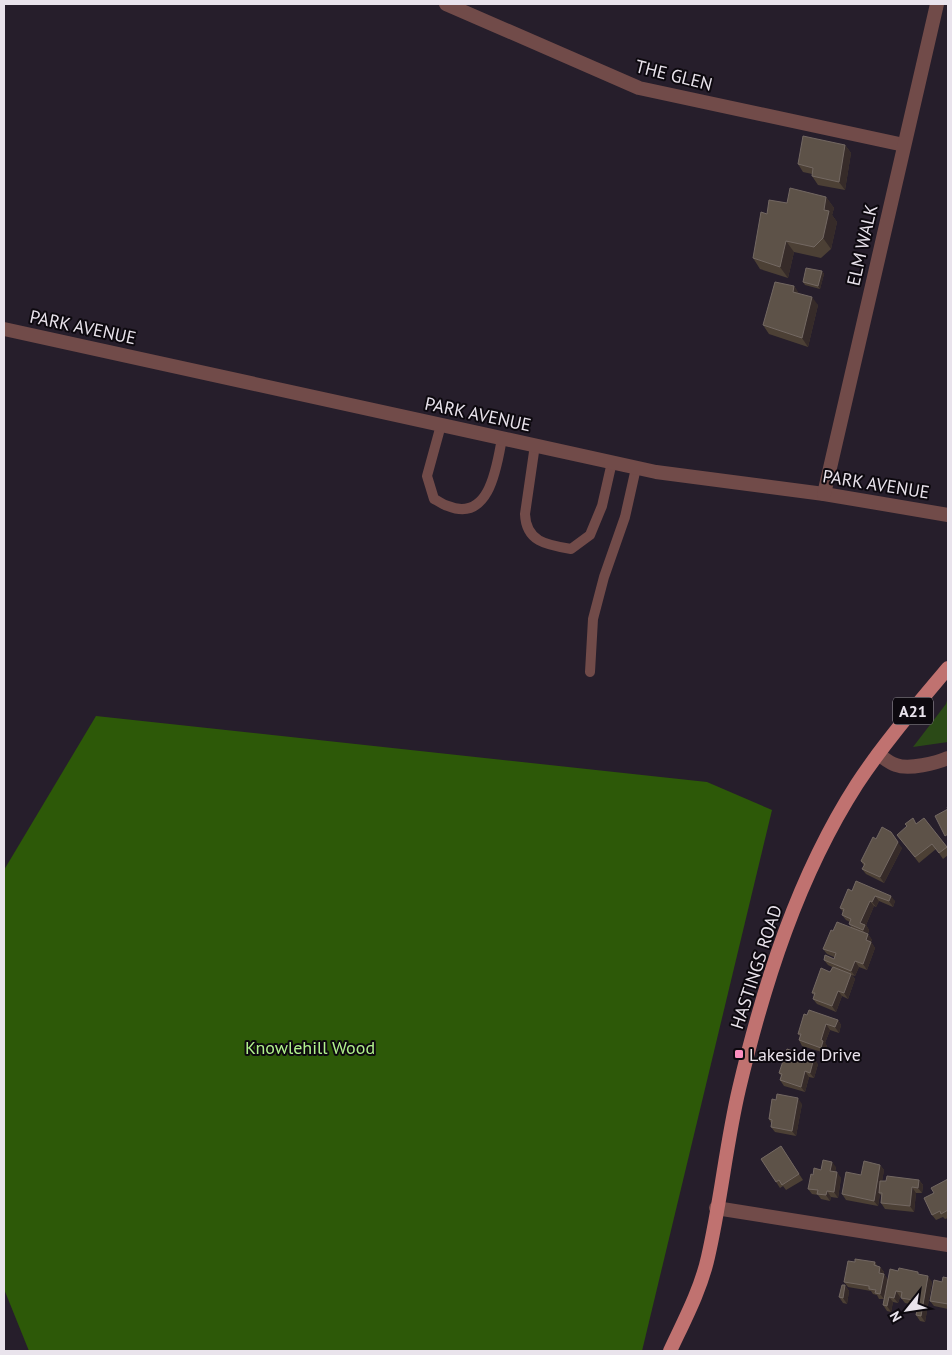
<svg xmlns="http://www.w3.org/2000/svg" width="952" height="1355" font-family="'PT Sans',sans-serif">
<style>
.green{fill:#2b4a17}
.forest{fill:#2d5908}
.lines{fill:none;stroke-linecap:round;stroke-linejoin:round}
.service{stroke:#714b49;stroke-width:10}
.minor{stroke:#714b49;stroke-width:14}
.primary{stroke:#c07270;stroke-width:14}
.wall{fill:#4c4035}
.shaded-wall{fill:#362b29}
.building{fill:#5d5248;stroke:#736862}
.poi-dot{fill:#fd8ebf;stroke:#0d090f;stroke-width:2}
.labels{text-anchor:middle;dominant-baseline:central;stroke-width:4;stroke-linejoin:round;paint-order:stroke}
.shield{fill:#0d090f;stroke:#a7a2aa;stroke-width:1}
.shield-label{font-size:16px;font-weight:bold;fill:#e9e3ec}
.street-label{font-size:18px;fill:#e9e3ec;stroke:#0d090f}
.park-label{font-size:18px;fill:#b1f18d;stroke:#0d090f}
.poi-label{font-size:18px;fill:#e9e3ec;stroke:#0d090f;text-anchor:start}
</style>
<rect width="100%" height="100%" fill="#261e2b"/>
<polygon class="green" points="948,697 948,742 913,747 946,704"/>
<polygon class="forest" points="96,716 707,782 772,810 642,1351 29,1351 4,1289 4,870"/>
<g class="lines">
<g class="service">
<path d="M441 425 427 476 434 499C439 501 443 505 448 506 490 523 497 465 502 438"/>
<path d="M535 445 525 514C526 542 547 545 571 549L590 535 602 506 612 462"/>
<polyline points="590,672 593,619 604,577 625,517 636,468"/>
</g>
<g class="minor">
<polyline points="446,4 639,88 904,145"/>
<polyline points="4,329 656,472 824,494 948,515"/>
<polyline points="824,494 937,4"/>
<path d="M878 754C884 758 889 763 896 765 909 770 936 763 948 758"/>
<polyline points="716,1208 948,1245"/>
</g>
<path class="primary" d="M670 1351C684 1321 701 1289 708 1257 721 1201 726 1144 739 1089 764 983 798 876 857 784 884 743 917 705 948 668"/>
</g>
<g class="wall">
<polygon points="845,145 851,153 845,190 818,185 812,176 812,174 803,172 798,164"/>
<polygon points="826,197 834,208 832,215 837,222 831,249 821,258 794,252 788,278 760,269 753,258 767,214 787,203"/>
<polygon points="822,271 824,274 820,289 805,285 803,282"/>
<polygon points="794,286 799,294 818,305 808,347 769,334 763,325"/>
<polygon points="924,818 948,849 948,855 943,859 936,849 919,863 897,835 916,824"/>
<polygon points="876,839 902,848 884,883 866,874 862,869 864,866 861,861"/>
<polygon points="856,881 895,901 893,907 879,901 876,907 874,906 866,925 869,930 868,934 872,940 871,942 875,948 867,970 859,967 855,976 852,975 855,979 848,999 842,996 836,1012 817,1004 813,999 814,995 812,993 830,972 832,967 828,965 824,960 834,959 834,957 827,954 823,949 833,931 851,927 849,924 850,922 846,920 842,915 843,912 840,908 852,891"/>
<polygon points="838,1020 841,1025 839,1033 830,1030 825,1043 827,1046 825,1053 802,1046 799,1040 800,1036 798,1034"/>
<polygon points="818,1064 814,1078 809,1077 805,1092 784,1086 780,1080 781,1076 779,1073"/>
<polygon points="802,1104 796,1136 775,1132 771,1127 771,1123 769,1119"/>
<polygon points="781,1146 803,1180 786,1190 783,1186 780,1188 761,1159"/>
<polygon points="880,1165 884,1170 882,1181 919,1180 923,1185 922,1193 916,1193 914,1212 885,1209 881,1203 882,1197 880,1194 878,1206 846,1200 842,1194 861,1175"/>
<polygon points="836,1167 835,1172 841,1178 838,1198 831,1197 830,1201 821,1199 818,1195 812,1194 808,1189 813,1175 821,1170"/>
<polygon points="948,1179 948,1218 945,1219 943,1217 936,1220 932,1215 934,1193"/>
<polygon points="855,1262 875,1262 877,1266 880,1267 884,1272 884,1274 888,1280 920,1274 932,1282 925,1322 920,1321 916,1315 918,1306 905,1303 901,1298 901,1297 900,1297 898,1303 893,1302 891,1312 887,1311 883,1305 884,1299 879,1299 877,1295 873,1294 871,1291 848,1287 844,1282"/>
<polygon points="948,1278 948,1309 934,1306 930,1301"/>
<polygon points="845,1285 849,1291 847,1304 843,1303 839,1297"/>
</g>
<g class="shaded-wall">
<polygon points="845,145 851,153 845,190 839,182"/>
<polygon points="826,197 834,208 832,215 837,222 831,249 823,238 824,210"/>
<polygon points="786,241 794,252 788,278 780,267"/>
<polygon points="822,271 824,274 820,289 818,286"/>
<polygon points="794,286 800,295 793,292"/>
<polygon points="812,297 818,305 808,347 802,338"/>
<polygon points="891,832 902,848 884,883 880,877"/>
<polygon points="875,896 879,901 876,907 872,902"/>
<polygon points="891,896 895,901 893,907 889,901"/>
<polygon points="870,901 874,906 866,925 869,930 867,936 863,930 860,923"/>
<polygon points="868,934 872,940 871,942 875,948 867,970 863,964 866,940"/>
<polygon points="855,961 859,967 855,976 851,971"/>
<polygon points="851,974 855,979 848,999 844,993"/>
<polygon points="838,991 842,996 836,1012 832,1006"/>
<polygon points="838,1020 841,1025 839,1033 835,1027"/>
<polygon points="826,1024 830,1030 825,1043 827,1046 825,1053 821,1048 821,1040"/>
<polygon points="814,1058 818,1064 814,1078 810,1073"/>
<polygon points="805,1071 809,1077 805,1092 801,1087"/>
<polygon points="798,1098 802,1104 796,1136 792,1131"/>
<polygon points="832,1162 836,1167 834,1177 830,1171"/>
<polygon points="880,1165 884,1170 878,1206 874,1201"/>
<polygon points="837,1172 841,1178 838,1198 834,1192"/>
<polygon points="919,1180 923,1185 922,1193 918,1188"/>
<polygon points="912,1187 916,1193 914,1212 910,1206"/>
<polygon points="827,1191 831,1197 830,1201 826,1195"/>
<polygon points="880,1267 884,1272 883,1279 879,1273"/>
<polygon points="884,1274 888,1280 884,1299 880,1294"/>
<polygon points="928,1276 932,1282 925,1322 921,1316"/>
<polygon points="845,1285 849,1291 847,1304 843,1298"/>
<polygon points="896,1291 900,1297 898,1303 894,1298"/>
<polygon points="889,1297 893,1302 891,1312 887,1306"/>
</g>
<g class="building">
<polygon points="803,136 845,145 839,182 812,176 813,168 798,164"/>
<polygon points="790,188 826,197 824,210 829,211 823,238 814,247 786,241 780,267 753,258 761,212 767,214 769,200 787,203"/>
<polygon points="806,268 822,271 818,286 803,282"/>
<polygon points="775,282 794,286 793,292 812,297 802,338 763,325"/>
<polygon points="948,806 948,834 945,836 935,816 948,809 947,807"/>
<polygon points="913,818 916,824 924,818 947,847 939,853 932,844 915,857 897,835 907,826 905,824"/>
<polygon points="882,827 891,832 898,842 880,877 862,869 865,864 861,861 873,837 876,839"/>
<polygon points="856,881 891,896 889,901 875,896 872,902 870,901 860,923 865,925 863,930 849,924 851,919 842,915 844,909 840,908 848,889 852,891"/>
<polygon points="837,922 868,934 866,940 871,942 863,964 855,961 851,971 824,960 825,955 834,959 836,953 823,949 831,930 833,931"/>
<polygon points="833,967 851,974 844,993 838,991 832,1006 813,999 815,993 812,993 821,968 830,972"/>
<polygon points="809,1010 838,1020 835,1027 826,1024 821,1040 823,1041 821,1048 799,1040 801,1034 798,1034 804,1014 807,1015"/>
<polygon points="787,1049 814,1058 810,1073 805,1071 801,1087 780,1080 782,1074 779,1073"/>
<polygon points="777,1094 798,1098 792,1131 771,1127 772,1120 769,1119 772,1099 776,1100"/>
<polygon points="781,1146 799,1174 782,1185 779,1180 776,1182 761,1159"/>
<polygon points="823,1160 832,1162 830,1171 837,1172 834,1192 827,1191 826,1195 817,1194 818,1190 808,1189 811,1174 813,1175 814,1168 821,1170"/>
<polygon points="864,1161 880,1165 874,1201 842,1194 846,1172 861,1175"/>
<polygon points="887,1176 919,1180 918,1188 912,1187 910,1206 881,1203 882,1193 879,1193 880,1181 886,1181"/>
<polygon points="948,1179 948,1210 941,1214 940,1211 932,1215 924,1198 934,1193 931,1188"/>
<polygon points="855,1259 875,1262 874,1265 880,1267 879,1273 884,1274 880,1294 875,1293 876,1290 869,1289 869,1286 844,1282 848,1261 855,1262"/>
<polygon points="899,1268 918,1272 918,1274 928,1276 921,1316 916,1315 919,1301 901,1298 902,1292 896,1291 894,1298 889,1297 887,1306 883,1305 890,1269 898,1271"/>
<polygon points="943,1277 948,1278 948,1304 930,1301 934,1280 942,1282"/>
<polygon points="842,1285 845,1285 843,1298 839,1297"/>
</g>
<rect class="poi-dot" x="734" y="1049" width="10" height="10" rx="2.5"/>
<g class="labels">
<rect class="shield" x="893" y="697.5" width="40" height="27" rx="4"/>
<g class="shield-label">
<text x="913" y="711">A21</text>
</g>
<g class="street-label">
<text transform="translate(674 75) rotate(14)">THE GLEN</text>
<text transform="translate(862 245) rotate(-77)">ELM WALK</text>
<text transform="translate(83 327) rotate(12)">PARK AVENUE</text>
<text transform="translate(478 414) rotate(12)">PARK AVENUE</text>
<text transform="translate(876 484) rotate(9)">PARK AVENUE</text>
<text transform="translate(756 967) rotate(-72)">HASTINGS ROAD</text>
</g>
<g class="park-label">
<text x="310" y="1047">Knowlehill Wood</text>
</g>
<g class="poi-label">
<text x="749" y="1054">Lakeside Drive</text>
</g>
</g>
<rect width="952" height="1355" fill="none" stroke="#e9e3ec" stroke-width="10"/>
<g transform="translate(907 1310) rotate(240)" stroke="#0d090f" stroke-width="4" paint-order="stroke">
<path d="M0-4L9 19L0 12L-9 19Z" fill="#e9e3ec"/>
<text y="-8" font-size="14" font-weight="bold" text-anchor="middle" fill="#e9e3ec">N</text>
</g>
</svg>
